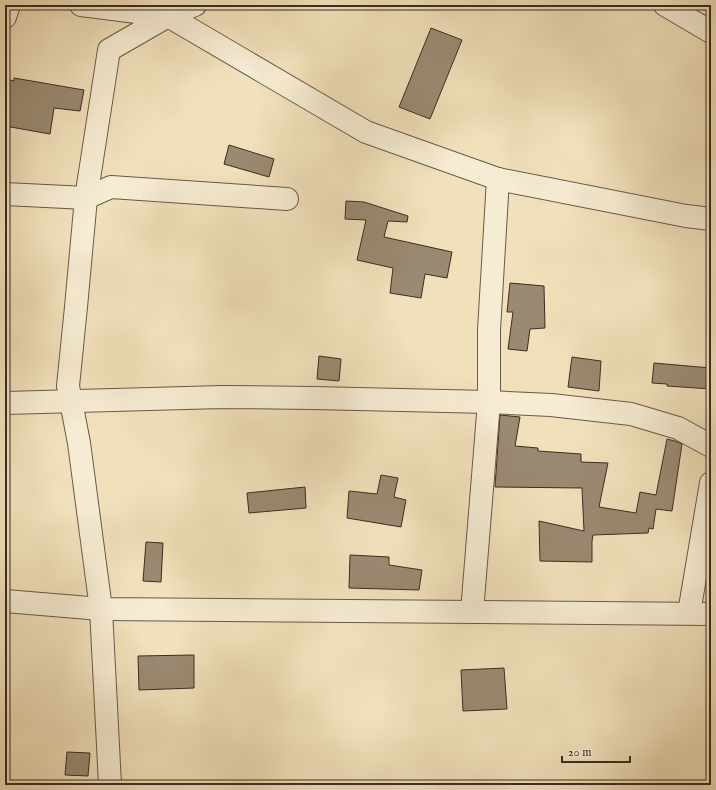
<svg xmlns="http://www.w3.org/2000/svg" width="716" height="790" font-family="'IM FELL English',serif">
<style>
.building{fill:#9a8a72;stroke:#3b2c23}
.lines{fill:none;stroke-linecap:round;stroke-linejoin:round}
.minor-casing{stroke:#685949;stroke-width:24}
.minor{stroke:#f6ecd3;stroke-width:22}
</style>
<rect width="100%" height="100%" fill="#f1e1bb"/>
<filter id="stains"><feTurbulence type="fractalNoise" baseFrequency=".005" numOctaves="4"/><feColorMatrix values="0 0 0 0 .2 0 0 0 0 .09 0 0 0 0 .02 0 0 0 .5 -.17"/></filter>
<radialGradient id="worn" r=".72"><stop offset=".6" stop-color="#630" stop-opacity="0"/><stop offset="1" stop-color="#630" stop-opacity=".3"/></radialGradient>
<g class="building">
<polygon points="431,28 462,40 430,119 399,107"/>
<polygon points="14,78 84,90 80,111 54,108 50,134 5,126 5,109 10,80 14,81"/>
<polygon points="229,145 274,159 269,177 224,164"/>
<polygon points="346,201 364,202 408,216 407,222 388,221 384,237 452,252 447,278 425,274 421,298 390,293 393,268 357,260 366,220 345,219"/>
<polygon points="510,283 544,286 545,328 530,329 527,351 508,349 513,312 507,312"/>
<polygon points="319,356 341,359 339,381 317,379"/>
<polygon points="572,357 601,361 599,391 568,387"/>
<polygon points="654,363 711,368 711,389 667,386 667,384 652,383"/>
<polygon points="500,415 520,417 515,446 538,448 538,451 581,454 581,462 608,463 599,507 636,513 640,492 656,495 667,439 675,441 682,444 672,511 656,509 653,529 649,528 648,533 593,535 592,541 592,562 540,561 539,521 584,531 582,488 495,487"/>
<polygon points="381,475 398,478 394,497 406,500 401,527 347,518 349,491 377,494"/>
<polygon points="305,487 306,508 249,513 247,493"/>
<polygon points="146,542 163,543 161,582 143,581"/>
<polygon points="350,555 389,557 389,565 422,570 419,590 349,588"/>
<polygon points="194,655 194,688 139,690 138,656"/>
<polygon points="504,668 507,709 463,711 461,670"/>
<polygon points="67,752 90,753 88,776 65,775"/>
</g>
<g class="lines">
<defs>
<g id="minor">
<polyline points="81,5 168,16 109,50 86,198 76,307 68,386 79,443 101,609 110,785"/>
<polyline points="665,5 711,32"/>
<polyline points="168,16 366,132 498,179 686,216 711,219"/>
<polyline points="168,16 195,5"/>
<polyline points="5,17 9,5"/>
<polyline points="5,194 86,198 111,187 287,199"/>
<polyline points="5,403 222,397 313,398 489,402 551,405 631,414 678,428 711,446"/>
<polyline points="5,601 101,609 711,614"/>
<polyline points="472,612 489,402 489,330 498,179"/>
<polyline points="689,613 711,483"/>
</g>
</defs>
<use href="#minor" class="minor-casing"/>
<use href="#minor" class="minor"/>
</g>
<rect width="716" height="790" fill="none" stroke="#f1e1bb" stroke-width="20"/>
<rect x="6" y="6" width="704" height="778" fill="none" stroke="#3b2c23" stroke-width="2"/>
<rect x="10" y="10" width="696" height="770" fill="none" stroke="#3b2c23"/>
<path d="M562 756v6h68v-6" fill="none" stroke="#3b2c23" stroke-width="2"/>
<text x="568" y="756" font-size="12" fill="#3b2c23" stroke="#f6ecd3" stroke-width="3" paint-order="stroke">20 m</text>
<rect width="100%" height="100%" filter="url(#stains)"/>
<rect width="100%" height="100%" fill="url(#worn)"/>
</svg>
